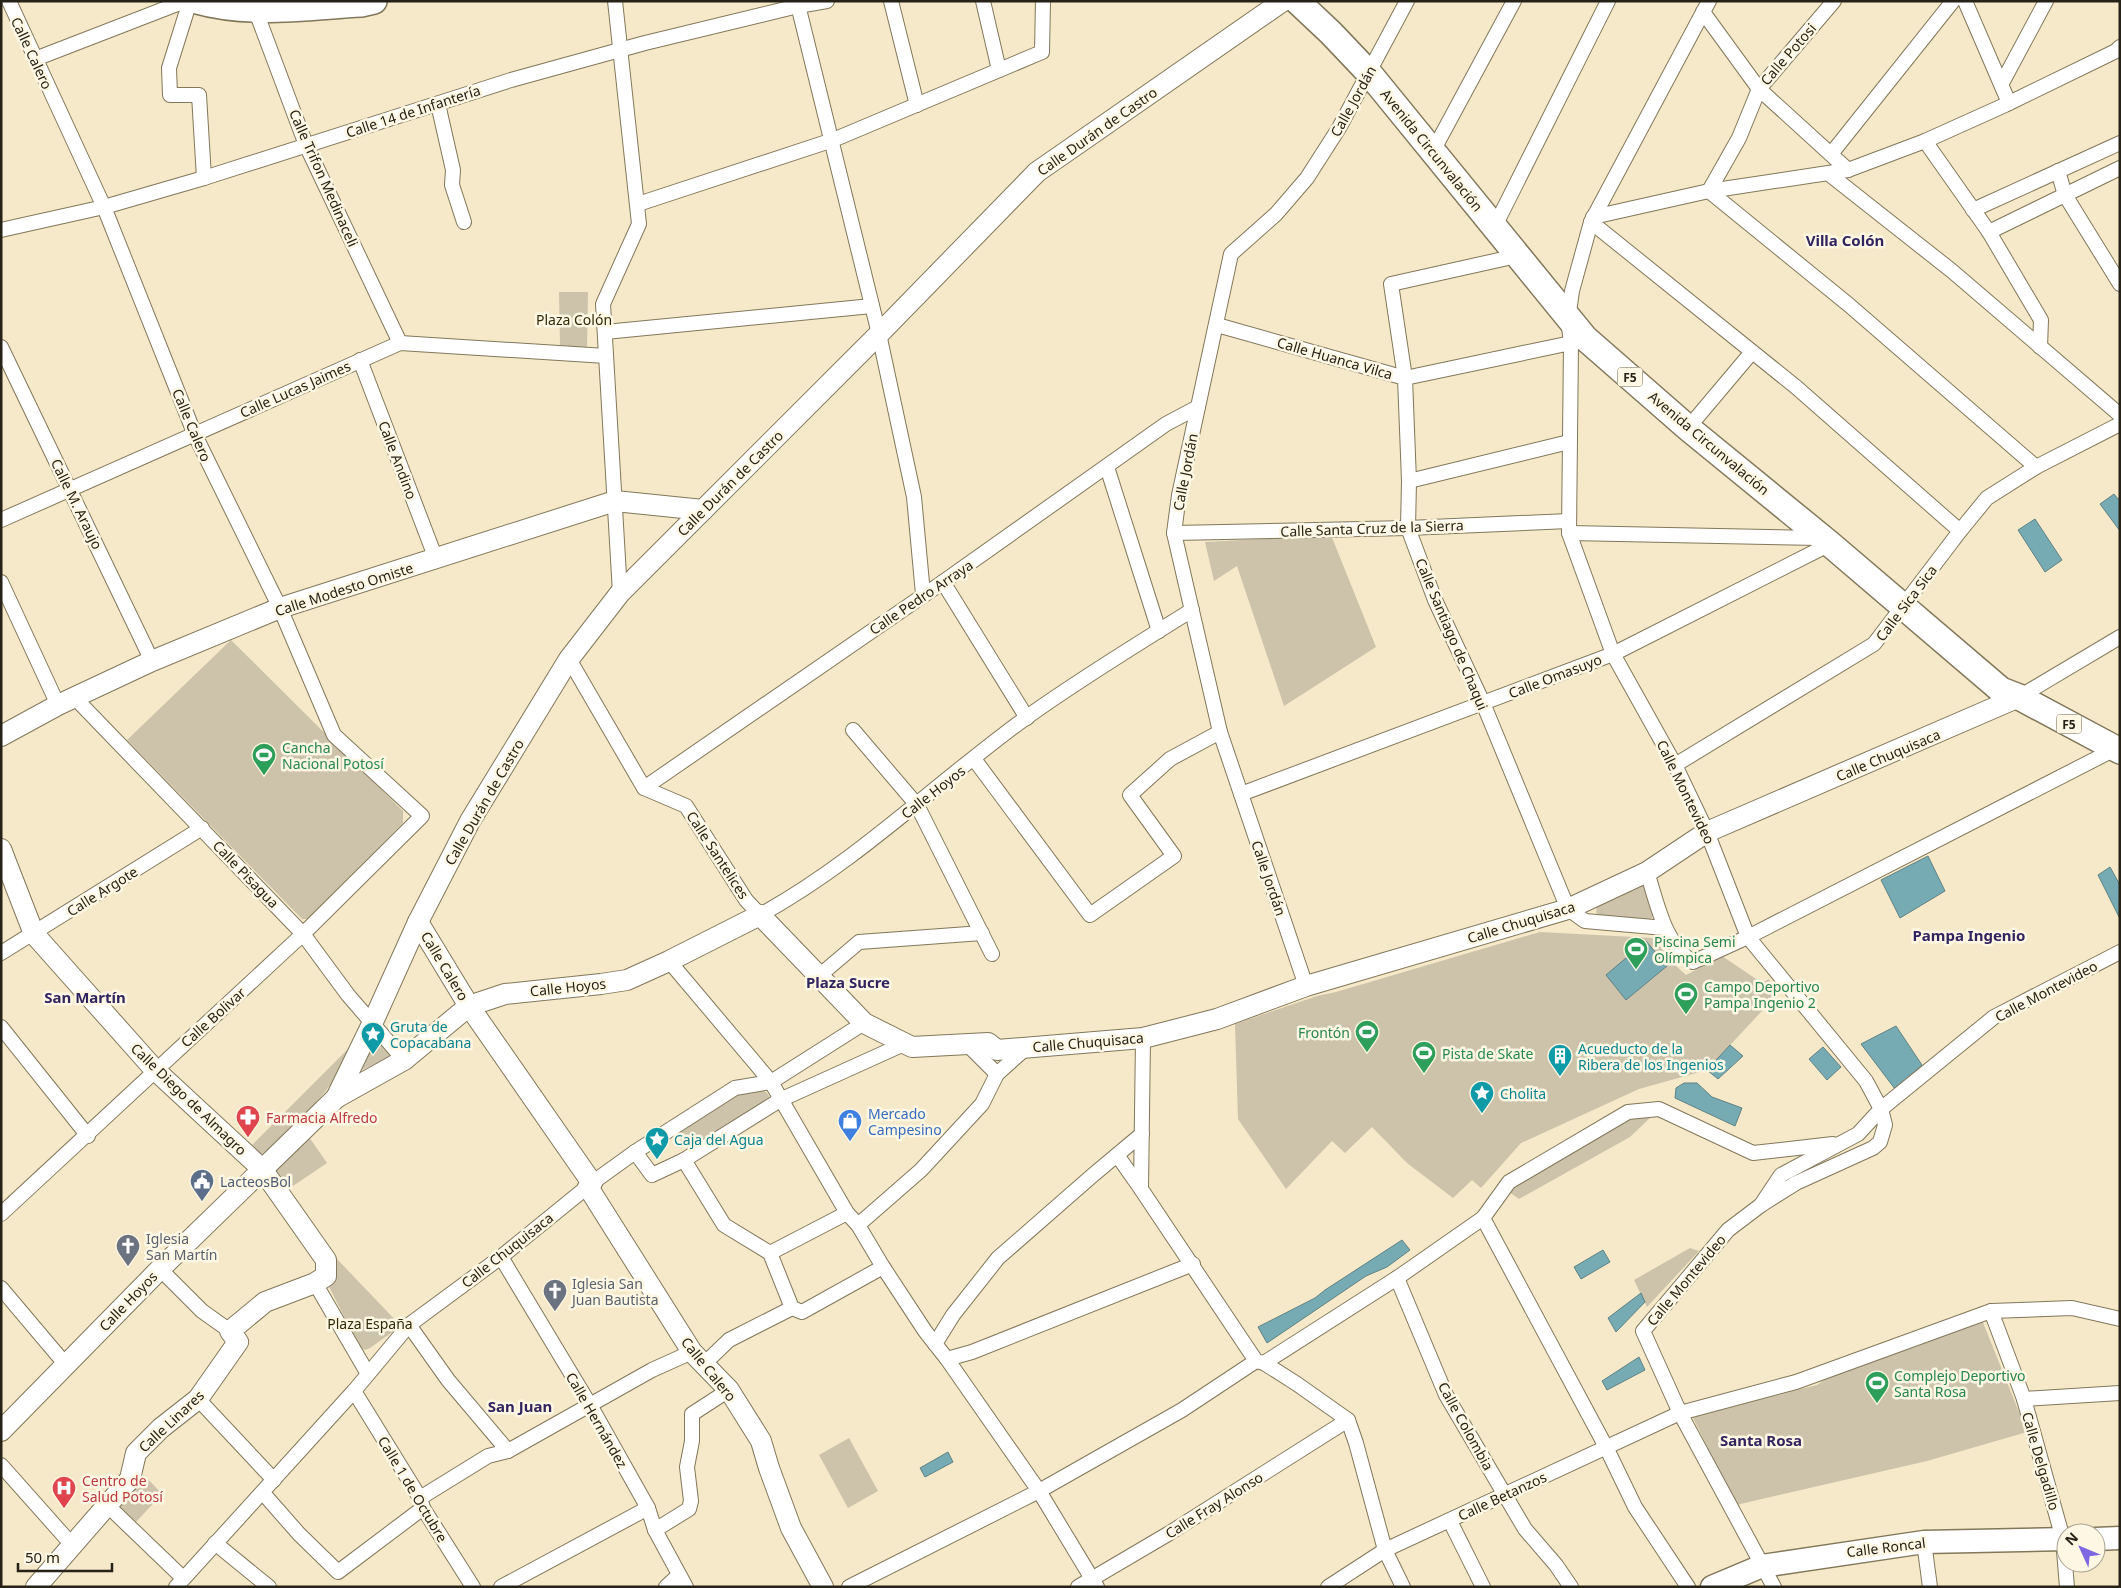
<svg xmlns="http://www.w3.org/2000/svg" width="2121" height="1588" font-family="'Noto Sans',sans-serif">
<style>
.green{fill:#ccc3aa}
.water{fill:#77abb3;stroke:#5f8284}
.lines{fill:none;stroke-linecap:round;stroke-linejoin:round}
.street-casing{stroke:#82775a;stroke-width:16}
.secondary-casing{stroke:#82775a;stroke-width:22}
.primary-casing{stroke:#82775a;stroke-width:25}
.highway-casing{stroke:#82775a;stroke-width:28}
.street{stroke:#fff;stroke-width:14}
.secondary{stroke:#fff;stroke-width:20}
.primary{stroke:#fff;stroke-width:22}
.highway{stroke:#fff;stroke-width:25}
.labels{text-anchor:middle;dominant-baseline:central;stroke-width:5;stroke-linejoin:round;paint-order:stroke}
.shield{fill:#fef7e4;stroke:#686254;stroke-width:1}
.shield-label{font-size:12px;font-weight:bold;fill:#272217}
.street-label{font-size:14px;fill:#272217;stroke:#fef7e4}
.park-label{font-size:14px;fill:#332906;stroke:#fef7e4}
.leisure-label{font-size:14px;fill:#27864d;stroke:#fef7e4;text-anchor:start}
.culture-label{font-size:14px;fill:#0d838f;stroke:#fef7e4;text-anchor:start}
.shop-label{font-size:14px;fill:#366cbe;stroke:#fef7e4;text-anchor:start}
.health-label{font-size:14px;fill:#be3a42;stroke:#fef7e4;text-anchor:start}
.service-label{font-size:14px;fill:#4e5e75;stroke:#fef7e4;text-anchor:start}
.worship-label{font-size:14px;fill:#5b616d;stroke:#fef7e4;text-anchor:start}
.neighbourhood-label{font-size:15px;font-weight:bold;fill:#31245f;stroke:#fef7e4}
</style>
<rect width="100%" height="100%" fill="#f5e9c9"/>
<g class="green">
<polygon points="559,292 588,292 587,348 560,345"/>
<polygon points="1331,535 1376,647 1284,706 1237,566 1214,581 1205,542"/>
<polygon points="231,640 403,811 403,823 309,919 302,919 127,740"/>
<polygon points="1642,884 1648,892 1654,914 1651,919 1604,917 1596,913 1597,904"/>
<polygon points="1540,932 1653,938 1674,964 1686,975 1722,956 1762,983 1769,979 1778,998 1773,999 1707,1070 1639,1089 1521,1143 1481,1188 1472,1180 1453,1198 1407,1163 1372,1127 1345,1153 1332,1141 1286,1189 1238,1119 1235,1024 1317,996 1336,992"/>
<polygon points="375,1039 391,1057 355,1073"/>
<polygon points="356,1041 340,1073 312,1108 258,1158 249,1148"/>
<polygon points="761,1089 767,1093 770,1098 768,1103 688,1150 676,1133 737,1094"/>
<polygon points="1651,1117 1630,1137 1519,1199 1509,1192 1520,1182 1627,1118"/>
<polygon points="309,1137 327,1163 287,1190 274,1171"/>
<polygon points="1690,1248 1699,1251 1647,1307 1634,1280"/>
<polygon points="336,1258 401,1326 370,1348 365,1350 360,1347 329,1287 337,1274"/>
<polygon points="1982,1320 2027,1432 1927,1461 1736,1505 1692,1416 1817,1385 1827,1378"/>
<polygon points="849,1438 878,1491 848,1508 819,1455"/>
<polygon points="144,1475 162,1494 136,1522 116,1504"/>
</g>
<g class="water">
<polygon points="2114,494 2118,499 2120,498 2120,531 2100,504"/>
<polygon points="2035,519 2062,560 2045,572 2018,530"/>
<polygon points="1928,856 1945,891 1900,918 1881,880"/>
<polygon points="2110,867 2120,885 2119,917 2098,875"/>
<polygon points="1646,941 1667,966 1626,1000 1606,975"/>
<polygon points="1896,1026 1922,1065 1895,1089 1861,1044"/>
<polygon points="1730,1045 1743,1056 1718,1079 1707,1070"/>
<polygon points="1823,1047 1841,1067 1827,1080 1809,1059"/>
<polygon points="1684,1083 1697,1083 1712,1097 1742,1108 1735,1126 1675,1098 1676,1088"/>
<polygon points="1402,1240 1410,1250 1387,1267 1366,1276 1267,1343 1258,1327 1315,1298 1325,1290"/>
<polygon points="1603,1250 1610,1262 1581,1279 1574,1267"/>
<polygon points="1641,1293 1645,1302 1616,1332 1608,1318"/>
<polygon points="1639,1357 1645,1370 1607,1390 1602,1381"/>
<polygon points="948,1452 953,1462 925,1477 920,1468"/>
</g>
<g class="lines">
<defs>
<g id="street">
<polyline points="190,1 169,68 170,95 199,95 204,178"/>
<polyline points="615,1 639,224 603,304 620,593"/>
<polyline points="797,1 879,334 914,497 923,594"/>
<polyline points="891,1 917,105"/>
<polyline points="983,1 999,70"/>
<polyline points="1709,1 1591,222 1572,291 1568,319 1571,343 1569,533 1613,654 1675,765 1707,832 1748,937 1866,1081 1881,1109 1885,1125 1880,1142 1873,1148 1796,1183 1761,1205"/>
<polyline points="1834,1 1759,89 1739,138 1709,191 1849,305 2036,467"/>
<polyline points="1965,1 2009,103"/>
<polyline points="255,9 306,145 400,343"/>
<polyline points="1703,12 1759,89 1848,170"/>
<polyline points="35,59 185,1"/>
<polyline points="2002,83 2046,1"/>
<polyline points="438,104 453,170 452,185 464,222"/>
<polyline points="1925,141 1989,232 2041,320 2040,347"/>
<polyline points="1433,151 1514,1"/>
<polyline points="1831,154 1953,1"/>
<polyline points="2058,171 2065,195 2120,284"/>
<polyline points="1829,174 1952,271 2120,415"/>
<polyline points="638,204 833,140 1042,52 1043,1"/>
<polyline points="1973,210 2120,143"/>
<polyline points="1593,217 1709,191 1848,170 1925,141 2005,105 2116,51 2120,47"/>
<polyline points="1591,222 1796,387 1960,531"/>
<polyline points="1494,228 1608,1"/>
<polyline points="1,230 104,207 204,178 511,80 645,43 798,6 827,1"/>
<polyline points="1989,232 2120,168"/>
<polyline points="1517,256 1391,284 1405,378 1409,481 1408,528 1435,600 1483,703 1568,909 1585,921 1665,928"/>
<polyline points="1217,325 1405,378 1571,343"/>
<polyline points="605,332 872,306"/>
<polyline points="1,347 152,661"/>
<polyline points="360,360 436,559"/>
<polyline points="1688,428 1752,352"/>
<polyline points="1107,467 1159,631"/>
<polyline points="1409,481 1569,442"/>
<polyline points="1,520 400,343 606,356"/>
<polyline points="1174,533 1408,528 1569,521"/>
<polyline points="1569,533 1820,538"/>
<polyline points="1,582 58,705"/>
<polyline points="943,582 1027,718"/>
<path d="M569 659 644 788 686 806 746 900 760 915C857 862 937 782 1027 717 1080 679 1136 645 1192 610"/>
<polyline points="2019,697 2120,637"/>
<polyline points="75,698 303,934 348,995 404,1060"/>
<polyline points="853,730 917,805 992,954"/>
<polyline points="974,759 1090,915 1174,856 1130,795 1170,759 1220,732"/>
<polyline points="1675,765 1874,644 1960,531 1987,498 2036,467 2120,424"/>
<polyline points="644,788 943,582 1166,424 1198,407"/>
<polyline points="1241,794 1613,654 1830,544"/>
<path d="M1647 872C1657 902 1664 944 1693 962L1748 937 2115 749"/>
<polyline points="1,953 202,828"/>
<polyline points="669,961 771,1082 847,1213 858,1225 883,1267 925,1331 947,1359 1039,1491 1097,1587"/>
<polyline points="819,976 859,942 982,933"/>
<polyline points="1306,986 1220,732 1174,533 1179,495 1231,254 1276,214 1307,178 1339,128 1407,1"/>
<polyline points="1,1027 88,1136"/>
<polyline points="1143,1038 1141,1189 1256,1361 1264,1363 1297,1384 1348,1420 1356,1443 1385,1550 1403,1587"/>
<polyline points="967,1044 997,1074"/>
<polyline points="635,1152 652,1175 684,1160 780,1100 906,1043"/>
<polyline points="1117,1155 1141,1189"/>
<polyline points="684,1160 724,1225 770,1253 847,1213"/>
<polyline points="1,1214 303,934 422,816 334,735 280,608 195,435 104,207 9,1"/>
<polyline points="1483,1218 1606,1447 1635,1507 1688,1587"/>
<polyline points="858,1225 921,1170 982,1104 997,1074 1026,1048"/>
<polyline points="770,1253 792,1308"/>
<polyline points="501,1257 590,1405 648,1508 655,1530 686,1587"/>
<polyline points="160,1269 202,1311 230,1331"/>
<polyline points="1397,1278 1446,1395 1525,1529 1556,1565 1571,1587"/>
<polyline points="315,1283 368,1374"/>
<polyline points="1,1288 66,1365"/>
<polyline points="1991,1311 2024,1399 2063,1539 2067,1587"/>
<polyline points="409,1325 448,1380 508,1451"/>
<polyline points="935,1344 953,1315 998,1258 1093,1175 1142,1134"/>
<polyline points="947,1359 972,1352 1193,1264"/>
<polyline points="1264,1363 1397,1278 1483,1218 1509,1182 1628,1112 1659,1109 1753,1153 1833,1144"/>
<polyline points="704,1364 729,1340 792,1308 802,1312 883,1267"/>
<polyline points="354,1391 420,1498 423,1508 473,1587"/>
<polyline points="198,1399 274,1480"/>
<polyline points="2024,1399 2120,1393"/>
<polyline points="1,1465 73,1546"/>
<polyline points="263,1493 299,1534 338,1572 423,1508"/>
<polyline points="420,1498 488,1456 508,1451 652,1370 692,1352"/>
<polyline points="107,1505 183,1578"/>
<polyline points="1450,1521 1483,1587"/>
<polyline points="655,1530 689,1509 691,1501 687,1467 692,1441 692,1414 729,1390"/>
<polyline points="1924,1542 1930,1587"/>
<polyline points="215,1543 269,1587"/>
<polyline points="176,1587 354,1391 409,1325 501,1257 592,1183 635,1152 735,1088 771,1082 864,1023"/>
<polyline points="501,1587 648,1508"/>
<polyline points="666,1587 679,1575"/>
<polyline points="849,1587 1039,1491 1182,1410 1256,1361"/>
<polyline points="1078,1587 1168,1534 1348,1420"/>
<polyline points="1328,1587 1385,1550 1680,1413 1796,1382 1991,1311 2072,1308 2120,1319"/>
<polyline points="1774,1587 1680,1413 1643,1331 1728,1230 1761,1205 1781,1175 1858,1134 1881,1109 1994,1017 2120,952"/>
</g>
<g id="secondary">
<polyline points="1,736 58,705 152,661 280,608 615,501 703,510"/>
<polyline points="1,849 34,934 155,1070 262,1169 326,1260 326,1276 315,1283 265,1302 230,1331 238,1342 198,1399 161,1428 136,1453 130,1479 36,1587"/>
<polyline points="418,922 469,1006 592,1183"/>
<polyline points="336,1098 372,1024 418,922 470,821 569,659 620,593 879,334 1037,172 1283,1"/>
<polyline points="588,1187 692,1352 729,1390 761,1441 769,1468 791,1528 823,1587"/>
<polyline points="1,1431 160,1269 336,1098 404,1060 469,1006 505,994 601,984 627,980 669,961 760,915 864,1023 912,1047 988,1043 997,1050 1143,1038 1217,1019 1306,986 1568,909 1647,872 1707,832 2019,697"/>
</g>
<g id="primary">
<polyline points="2096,1539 2120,1538"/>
<polyline points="1712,1587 1762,1566 1924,1542 2066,1539"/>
</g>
<g id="highway">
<path d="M197 1C250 16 307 7 361 4L374 1"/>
<polyline points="1297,1 1331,33 1369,73 1585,338 1688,428 1830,544 2001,690 2019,697 2120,751"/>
</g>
</defs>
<use href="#street" class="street-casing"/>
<use href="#secondary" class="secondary-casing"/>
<use href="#primary" class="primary-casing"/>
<use href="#highway" class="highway-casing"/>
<use href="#street" class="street"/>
<use href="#secondary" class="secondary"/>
<use href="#primary" class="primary"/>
<use href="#highway" class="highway"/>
</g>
<defs>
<symbol id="stadium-pin" viewBox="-11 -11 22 30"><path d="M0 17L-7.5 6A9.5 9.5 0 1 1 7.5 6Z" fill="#2e9e5b" stroke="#fef7e4"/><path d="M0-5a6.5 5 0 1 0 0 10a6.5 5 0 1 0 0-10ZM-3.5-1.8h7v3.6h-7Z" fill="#fff"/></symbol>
<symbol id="sight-pin" viewBox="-11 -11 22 30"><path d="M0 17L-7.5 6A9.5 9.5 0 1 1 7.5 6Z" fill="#0f9aa8" stroke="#fef7e4"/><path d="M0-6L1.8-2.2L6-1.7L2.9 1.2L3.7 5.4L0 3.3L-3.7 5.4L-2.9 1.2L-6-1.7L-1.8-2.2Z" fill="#fff"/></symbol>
<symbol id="building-pin" viewBox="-11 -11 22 30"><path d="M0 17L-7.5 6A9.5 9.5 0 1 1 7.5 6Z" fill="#0f9aa8" stroke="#fef7e4"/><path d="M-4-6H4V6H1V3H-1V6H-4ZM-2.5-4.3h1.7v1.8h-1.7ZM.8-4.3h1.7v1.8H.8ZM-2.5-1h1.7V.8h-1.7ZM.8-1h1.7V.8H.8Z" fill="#fff"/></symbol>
<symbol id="pharmacy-pin" viewBox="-11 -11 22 30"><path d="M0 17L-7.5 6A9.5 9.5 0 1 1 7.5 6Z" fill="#e0444e" stroke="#fef7e4"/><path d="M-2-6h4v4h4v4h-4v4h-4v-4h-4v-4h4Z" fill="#fff"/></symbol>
<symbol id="shop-pin" viewBox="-11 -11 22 30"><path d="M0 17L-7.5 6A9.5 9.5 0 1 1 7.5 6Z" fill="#3f7fe0" stroke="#fef7e4"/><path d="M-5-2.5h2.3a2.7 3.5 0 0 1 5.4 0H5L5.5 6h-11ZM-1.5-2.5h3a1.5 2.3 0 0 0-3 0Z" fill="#fff"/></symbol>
<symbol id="civic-pin" viewBox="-11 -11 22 30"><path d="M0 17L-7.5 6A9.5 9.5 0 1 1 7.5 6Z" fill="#5c6f8a" stroke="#fef7e4"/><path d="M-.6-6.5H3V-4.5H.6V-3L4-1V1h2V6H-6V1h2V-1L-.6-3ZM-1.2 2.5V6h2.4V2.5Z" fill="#fff"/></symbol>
<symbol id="church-pin" viewBox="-11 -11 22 30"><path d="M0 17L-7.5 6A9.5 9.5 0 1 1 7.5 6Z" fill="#6b7280" stroke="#fef7e4"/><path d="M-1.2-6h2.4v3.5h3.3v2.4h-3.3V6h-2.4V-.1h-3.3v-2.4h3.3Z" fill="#fff"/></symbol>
<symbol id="hospital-pin" viewBox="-11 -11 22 30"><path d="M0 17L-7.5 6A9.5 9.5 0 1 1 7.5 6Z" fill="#e0444e" stroke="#fef7e4"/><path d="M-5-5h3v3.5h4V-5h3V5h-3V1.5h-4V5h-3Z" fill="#fff"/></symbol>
</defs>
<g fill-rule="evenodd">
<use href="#stadium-pin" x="250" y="741" width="28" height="38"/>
<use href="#stadium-pin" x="1622" y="935" width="28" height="38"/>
<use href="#stadium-pin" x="1672" y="980" width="28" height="38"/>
<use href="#stadium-pin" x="1353" y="1018" width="28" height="38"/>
<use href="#sight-pin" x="359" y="1020" width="28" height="38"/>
<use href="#stadium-pin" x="1410" y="1039" width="28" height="38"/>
<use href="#building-pin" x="1546" y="1042" width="28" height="38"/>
<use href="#sight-pin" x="1468" y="1079" width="28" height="38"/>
<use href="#pharmacy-pin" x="234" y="1103" width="28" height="38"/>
<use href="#shop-pin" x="836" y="1107" width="28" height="38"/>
<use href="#sight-pin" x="643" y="1125" width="28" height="38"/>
<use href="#civic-pin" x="188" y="1167" width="28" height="38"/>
<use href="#church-pin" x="114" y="1232" width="28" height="38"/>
<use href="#church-pin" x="541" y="1277" width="28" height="38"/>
<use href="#stadium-pin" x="1863" y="1369" width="28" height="38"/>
<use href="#hospital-pin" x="50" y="1474" width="28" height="38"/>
</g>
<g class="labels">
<g class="shield">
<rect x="1617.5" y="367.5" width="25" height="19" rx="4"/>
<rect x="2056.5" y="714.5" width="25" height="19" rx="4"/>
</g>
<g class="shield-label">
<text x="1630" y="377">F5</text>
<text x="2069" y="724">F5</text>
</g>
<g class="street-label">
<text transform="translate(32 53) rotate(65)">Calle Calero</text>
<text transform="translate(1788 54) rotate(-49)">Calle Potosi</text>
<text transform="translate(1353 101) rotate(-61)">Calle Jordán</text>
<text transform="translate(413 111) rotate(-18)">Calle 14 de Infantería</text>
<text transform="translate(1097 131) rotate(-35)">Calle Durán de Castro</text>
<text transform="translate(1432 150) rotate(51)">Avenida Circunvalación</text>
<text transform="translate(324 178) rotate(66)">Calle Trifon Medinaceli</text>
<text transform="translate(1335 358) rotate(16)">Calle Huanca Vilca</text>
<text transform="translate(295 389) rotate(-24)">Calle Lucas Jaimes</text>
<text transform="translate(192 425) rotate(67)">Calle Calero</text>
<text transform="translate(1709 443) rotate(40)">Avenida Circunvalación</text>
<text transform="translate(398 460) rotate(69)">Calle Andino</text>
<text transform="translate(1185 472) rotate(-79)">Calle Jordán</text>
<text transform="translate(730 483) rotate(-45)">Calle Durán de Castro</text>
<text transform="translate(77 504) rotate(64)">Calle M. Araujo</text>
<text transform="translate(1372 528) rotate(-2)">Calle Santa Cruz de la Sierra</text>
<text transform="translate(344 589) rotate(-18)">Calle Modesto Omiste</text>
<text transform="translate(921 597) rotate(-34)">Calle Pedro Arraya</text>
<text transform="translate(1906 603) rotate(-53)">Calle Sica Sica</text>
<text transform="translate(1452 634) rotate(67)">Calle Santiago de Chaqui</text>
<text transform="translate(1555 676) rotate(-21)">Calle Omasuyo</text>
<text transform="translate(1888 755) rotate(-23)">Calle Chuquisaca</text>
<text transform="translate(933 792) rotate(-38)">Calle Hoyos</text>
<text transform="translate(1686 792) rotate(64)">Calle Montevideo</text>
<text transform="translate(484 802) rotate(-60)">Calle Durán de Castro</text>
<text transform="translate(718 855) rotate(57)">Calle Santelices</text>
<text transform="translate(246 874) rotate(46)">Calle Pisagua</text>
<text transform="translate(1269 878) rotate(71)">Calle Jordán</text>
<text transform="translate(102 891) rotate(-32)">Calle Argote</text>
<text transform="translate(1521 922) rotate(-17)">Calle Chuquisaca</text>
<text transform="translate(445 966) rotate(59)">Calle Calero</text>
<text transform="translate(568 987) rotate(-6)">Calle Hoyos</text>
<text transform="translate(2046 991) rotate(-28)">Calle Montevideo</text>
<text transform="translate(213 1017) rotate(-42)">Calle Bolivar</text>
<text transform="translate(1088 1042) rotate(-5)">Calle Chuquisaca</text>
<text transform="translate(189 1099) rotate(44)">Calle Diego de Almagro</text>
<text transform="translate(507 1250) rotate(-38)">Calle Chuquisaca</text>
<text transform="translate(1686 1280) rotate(-50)">Calle Montevideo</text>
<text transform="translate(128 1301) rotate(-46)">Calle Hoyos</text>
<text transform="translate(709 1369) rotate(51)">Calle Calero</text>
<text transform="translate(597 1420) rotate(60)">Calle Hernández</text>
<text transform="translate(171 1421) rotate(-43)">Calle Linares</text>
<text transform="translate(1466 1426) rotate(61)">Calle Colombia</text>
<text transform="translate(2041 1461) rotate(74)">Calle Delgadillo</text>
<text transform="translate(413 1489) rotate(59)">Calle 1 de Octubre</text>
<text transform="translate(1502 1496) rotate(-25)">Calle Betanzos</text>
<text transform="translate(1214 1505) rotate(-32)">Calle Fray Alonso</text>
<text transform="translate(1886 1547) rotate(-7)">Calle Roncal</text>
</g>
<g class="park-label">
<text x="574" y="319">Plaza Colón</text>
<text x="370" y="1323">Plaza España</text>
</g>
<g class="leisure-label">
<text x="282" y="747">Cancha<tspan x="282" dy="16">Nacional Potosí</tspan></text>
<text x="1654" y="941">Piscina Semi<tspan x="1654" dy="16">Olímpica</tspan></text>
<text x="1704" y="986">Campo Deportivo<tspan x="1704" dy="16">Pampa Ingenio 2</tspan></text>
<text x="1350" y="1032" text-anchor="end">Frontón</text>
<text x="1442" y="1053">Pista de Skate</text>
<text x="1894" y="1375">Complejo Deportivo<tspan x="1894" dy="16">Santa Rosa</tspan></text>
</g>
<g class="culture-label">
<text x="390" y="1026">Gruta de<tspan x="390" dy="16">Copacabana</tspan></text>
<text x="1578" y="1048">Acueducto de la<tspan x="1578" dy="16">Ribera de los Ingenios</tspan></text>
<text x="1500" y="1093">Cholita</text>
<text x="674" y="1139">Caja del Agua</text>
</g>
<g class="shop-label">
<text x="868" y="1113">Mercado<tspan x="868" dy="16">Campesino</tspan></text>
</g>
<g class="health-label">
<text x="266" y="1117">Farmacia Alfredo</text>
<text x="82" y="1480">Centro de<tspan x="82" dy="16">Salud Potosí</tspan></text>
</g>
<g class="service-label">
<text x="220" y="1181">LacteosBol</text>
</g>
<g class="worship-label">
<text x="146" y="1238">Iglesia<tspan x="146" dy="16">San Martín</tspan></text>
<text x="572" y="1283">Iglesia San<tspan x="572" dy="16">Juan Bautista</tspan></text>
</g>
<g class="neighbourhood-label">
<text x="1845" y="240">Villa Colón</text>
<text x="1969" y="935">Pampa Ingenio</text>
<text x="848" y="982">Plaza Sucre</text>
<text x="85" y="997">San Martín</text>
<text x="520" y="1406">San Juan</text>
<text x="1761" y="1440">Santa Rosa</text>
</g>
</g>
<rect width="2121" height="1588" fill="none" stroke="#272217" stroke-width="5"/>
<g transform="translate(2081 1548) rotate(314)"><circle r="24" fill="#fef7e4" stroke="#a8a292"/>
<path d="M0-4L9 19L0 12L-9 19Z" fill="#7f66e2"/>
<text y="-8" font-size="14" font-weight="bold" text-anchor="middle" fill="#272217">N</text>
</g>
<path d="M18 1563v8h94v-8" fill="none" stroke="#272217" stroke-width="2.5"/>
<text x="25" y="1563" font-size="15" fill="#272217" stroke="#fef7e4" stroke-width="4" paint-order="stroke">50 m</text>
</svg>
